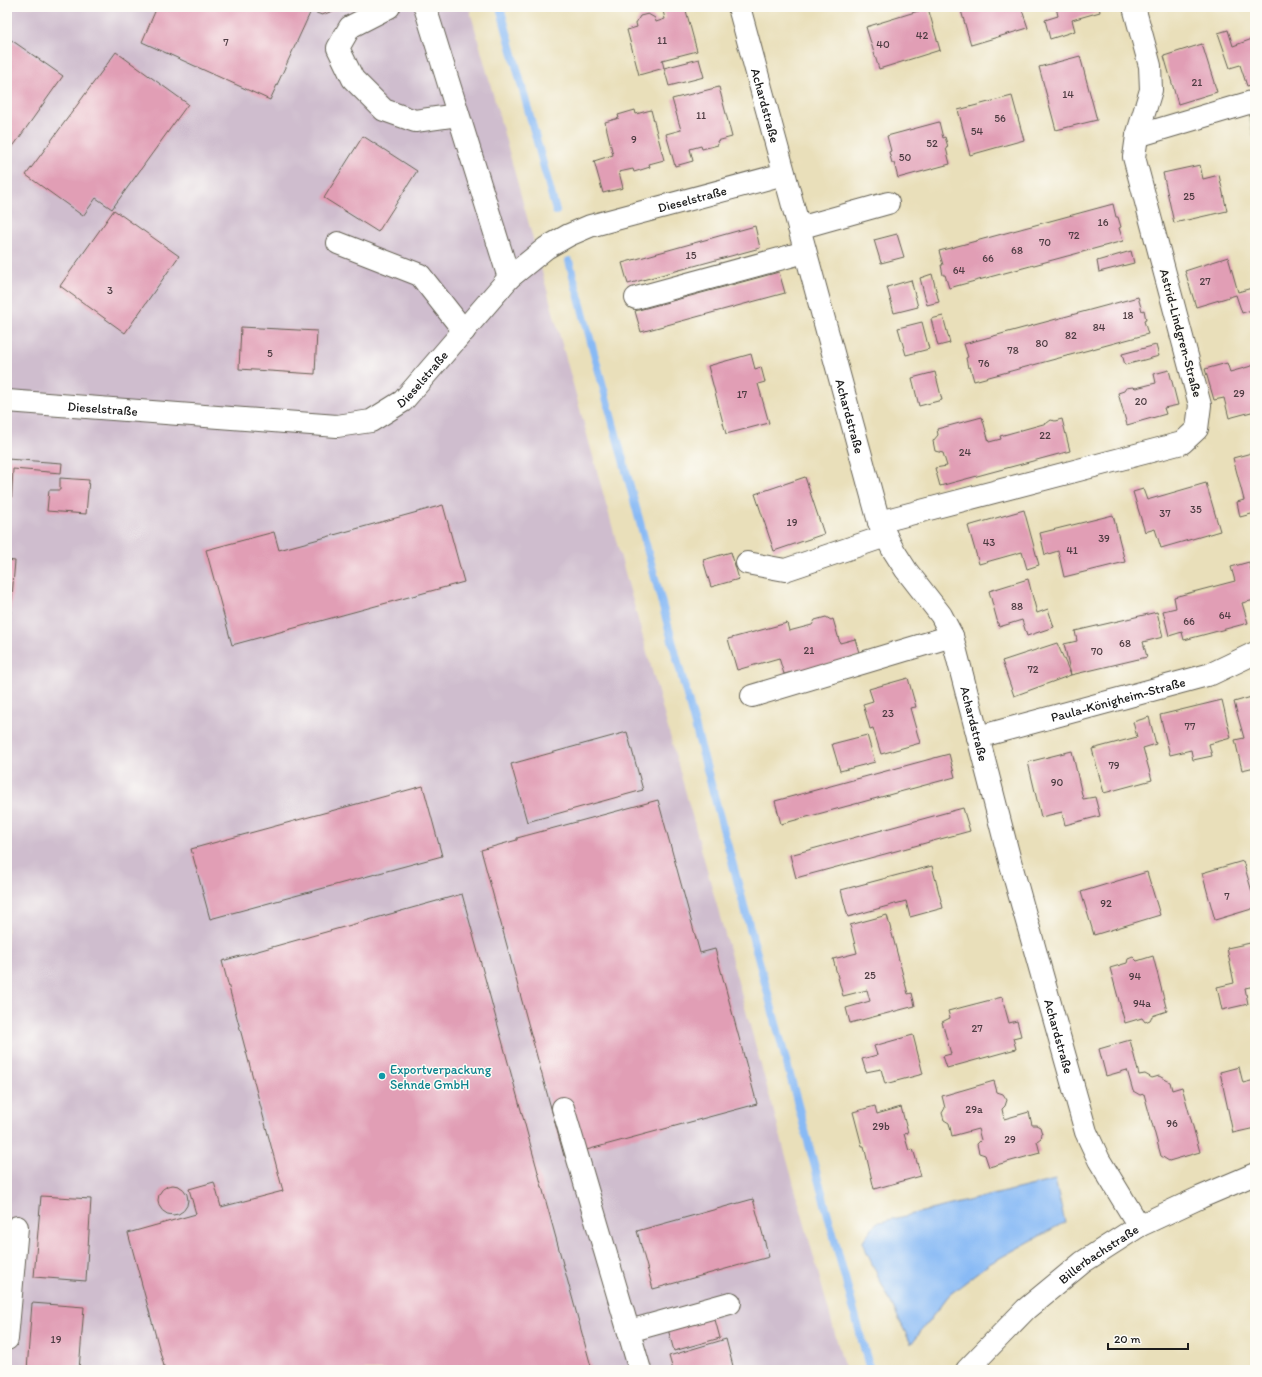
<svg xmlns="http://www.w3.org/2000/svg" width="1262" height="1377" font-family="Itim,sans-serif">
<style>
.industrial{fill:#cfbdce}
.green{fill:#b3c163;stroke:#686e40}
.water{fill:#88baf5;stroke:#526b88}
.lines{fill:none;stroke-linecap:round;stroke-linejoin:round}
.stream{stroke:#88baf5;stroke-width:8}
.building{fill:#e19eb5}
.minor-casing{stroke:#646053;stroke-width:24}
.minor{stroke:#fff;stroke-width:22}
.culture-dot{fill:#0f9aa8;stroke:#fdfcf7;stroke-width:1.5}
.labels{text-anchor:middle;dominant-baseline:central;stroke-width:3;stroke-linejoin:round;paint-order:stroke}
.number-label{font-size:11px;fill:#4d3c42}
.street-label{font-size:13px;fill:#1c1c1c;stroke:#fdfcf7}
.culture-label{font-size:13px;fill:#0d838f;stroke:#fdfcf7;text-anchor:start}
</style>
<rect width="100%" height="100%" fill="#fdfcf7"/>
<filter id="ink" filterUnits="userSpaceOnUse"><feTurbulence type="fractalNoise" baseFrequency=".025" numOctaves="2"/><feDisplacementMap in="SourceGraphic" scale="8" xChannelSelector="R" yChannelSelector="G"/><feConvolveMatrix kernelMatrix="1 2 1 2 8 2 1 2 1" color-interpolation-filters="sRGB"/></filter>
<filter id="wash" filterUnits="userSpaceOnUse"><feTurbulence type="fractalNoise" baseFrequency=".012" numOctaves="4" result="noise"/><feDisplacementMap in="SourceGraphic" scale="16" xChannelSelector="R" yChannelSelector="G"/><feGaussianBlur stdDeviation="0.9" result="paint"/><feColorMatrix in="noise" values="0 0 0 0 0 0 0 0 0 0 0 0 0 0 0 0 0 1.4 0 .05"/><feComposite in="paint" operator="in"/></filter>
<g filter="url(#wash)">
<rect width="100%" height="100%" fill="#e9dfba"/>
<polygon class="industrial" points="7,7 469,7 845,1370 7,1370"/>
<polygon class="green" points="1255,107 1255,142 1247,109"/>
<polygon class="water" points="1055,1180 1065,1222 989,1264 949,1295 911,1344 862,1243 876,1223"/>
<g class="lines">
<g class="stream">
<polyline points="500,7 556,211"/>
<polyline points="569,261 870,1370"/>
</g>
</g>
<g id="blocks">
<g class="building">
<polygon points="157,7 339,7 338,9 322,15 311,11 270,100 142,42"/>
<polygon points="662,7 685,7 697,51 662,60 664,68 639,75 627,30 637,27 636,23 640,16 648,14 655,18 656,22 665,19"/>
<polygon points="960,7 1021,7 1028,28 971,45"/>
<polygon points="1056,7 1099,7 1100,12 1072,20 1075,31 1050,39 1045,20 1058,16"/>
<polygon points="928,8 940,50 879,69 866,27"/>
<polygon points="1228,30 1233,46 1255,38 1255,84 1247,86 1240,65 1230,68 1218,33"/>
<polygon points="7,37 63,76 7,155"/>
<polygon points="1202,44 1217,92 1178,104 1164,56"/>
<polygon points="116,52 188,104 112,209 96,198 83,216 26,175"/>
<polygon points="1080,56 1097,120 1056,130 1039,67"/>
<polygon points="699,59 704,77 669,86 664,68"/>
<polygon points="719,87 732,137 717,141 718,145 702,149 701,146 690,149 693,161 675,166 666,134 681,130 672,99"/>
<polygon points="1012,96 1024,140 970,155 958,110"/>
<polygon points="635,110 636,114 651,110 664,160 649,164 650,167 634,172 633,169 619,172 623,188 603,193 594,161 613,155 605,122 619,118 618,115"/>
<polygon points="939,122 943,138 945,137 948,147 946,148 950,164 898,178 894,163 892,163 889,152 891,151 887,136"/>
<polygon points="363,136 417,171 378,232 324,198"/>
<polygon points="1200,165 1203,179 1219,175 1227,211 1174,223 1163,173"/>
<polygon points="1113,204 1116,217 1118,217 1121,227 1119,228 1123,241 949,288 945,275 943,275 941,265 943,265 939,251"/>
<polygon points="114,210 179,256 125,333 60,286"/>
<polygon points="755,226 760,248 628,284 622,263"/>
<polygon points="897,234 904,257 881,263 874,240"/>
<polygon points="1131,251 1134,263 1099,272 1097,261"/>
<polygon points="1228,257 1238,292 1252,288 1255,296 1255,309 1242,313 1236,295 1196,307 1185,271"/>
<polygon points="779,272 785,293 641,332 635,311"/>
<polygon points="932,274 939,302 927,305 920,278"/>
<polygon points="911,280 918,307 894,313 887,287"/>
<polygon points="1138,297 1142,311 1144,310 1146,320 1144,321 1148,334 974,381 970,367 968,368 966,358 968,357 964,344"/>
<polygon points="943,316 950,343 938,346 931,319"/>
<polygon points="922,322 929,349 906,355 898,328"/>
<polygon points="241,327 317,331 315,374 239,369"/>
<polygon points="1156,345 1159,356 1125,365 1122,354"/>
<polygon points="751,354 755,369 761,367 765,382 758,384 769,423 726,434 708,366"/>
<polygon points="1227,363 1230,372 1255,365 1255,411 1229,418 1224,398 1214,400 1205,369"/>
<polygon points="1169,370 1178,405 1164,408 1166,414 1127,425 1118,393 1124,391 1126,388 1133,387 1136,388 1156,383 1154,374"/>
<polygon points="935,372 942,400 919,406 912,378"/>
<polygon points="982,417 989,442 1001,439 1000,436 1047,423 1051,420 1055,421 1062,419 1070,451 940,486 935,468 947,466 943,453 935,451 933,441 938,435 937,429"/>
<polygon points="1255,452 1255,513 1240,517 1237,502 1244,500 1233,458"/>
<polygon points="7,459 62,463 61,473 13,469 11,508 7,508"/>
<polygon points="805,477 824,534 774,551 755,494"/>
<polygon points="60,478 89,480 86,514 47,511 49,490 60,490"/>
<polygon points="1206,483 1220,531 1161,548 1155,529 1145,532 1133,492 1143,489 1147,500"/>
<polygon points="443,505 464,582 232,645 206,550 274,532 279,550"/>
<polygon points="1024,510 1039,565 1027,569 1022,552 979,564 968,526"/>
<polygon points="1113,515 1125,562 1064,577 1058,551 1045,555 1040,533"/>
<polygon points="731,552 739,579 711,587 703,560"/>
<polygon points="7,560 15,561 8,644 7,644"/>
<polygon points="1249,562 1254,580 1255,579 1255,600 1242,603 1248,623 1184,640 1182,632 1169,636 1163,611 1176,608 1174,597 1235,581 1231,567"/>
<polygon points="1028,579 1037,613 1048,609 1054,627 1027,636 1022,620 999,627 989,591"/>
<polygon points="1157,612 1163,637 1143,642 1147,657 1071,675 1014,696 1002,661 1057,643 1071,675 1064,644 1077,641 1075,631"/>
<polygon points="826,617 831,620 833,619 840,643 855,639 860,656 798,673 797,671 784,674 779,658 737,670 728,639 787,623 789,631 812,625 815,620"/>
<polygon points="908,678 916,707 910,708 920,743 881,754 873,728 870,729 863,704 873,701 869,689"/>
<polygon points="1255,696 1255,767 1242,770 1235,740 1244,738 1234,702"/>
<polygon points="1222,700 1231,738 1209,744 1212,756 1193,760 1191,750 1170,755 1160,715"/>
<polygon points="1149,717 1156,744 1143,748 1152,780 1104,793 1092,749 1137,737 1133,722"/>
<polygon points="627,732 643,790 527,822 511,764"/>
<polygon points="867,735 875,762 840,771 832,744"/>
<polygon points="1072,751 1083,799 1095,797 1100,816 1065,825 1062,812 1041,817 1028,762"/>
<polygon points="949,754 955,777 781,824 775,801"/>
<polygon points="423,786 442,856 210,919 191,849"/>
<polygon points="658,800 700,953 715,949 757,1104 564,1156 481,850 517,840 517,838"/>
<polygon points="963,808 970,831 796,878 790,855"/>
<polygon points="1243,861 1255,902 1255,908 1215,920 1202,873"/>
<polygon points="932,866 943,908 910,917 906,901 848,917 841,890"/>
<polygon points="1147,872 1160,915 1094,935 1081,892"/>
<polygon points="462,894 592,1370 165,1370 128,1233 196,1214 189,1189 214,1182 221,1207 283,1191 222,961"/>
<polygon points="887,915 908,994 912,993 915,1006 850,1023 846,1008 870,1001 867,990 843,996 833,959 857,953 850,925"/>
<polygon points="1255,942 1255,986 1245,988 1248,1004 1222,1010 1217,987 1234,983 1227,948"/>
<polygon points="1153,956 1167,1011 1152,1016 1150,1020 1145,1022 1142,1018 1125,1023 1110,968 1127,963 1128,959 1133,957 1137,961"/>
<polygon points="1002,997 1009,1023 1017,1021 1021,1036 1013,1038 1016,1049 947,1068 943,1056 951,1054 942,1022 950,1018 948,1011"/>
<polygon points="913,1035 923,1074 885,1084 881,1069 866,1072 862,1059 877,1055 874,1046"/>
<polygon points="1130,1040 1139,1075 1145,1074 1152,1078 1159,1076 1170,1082 1172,1090 1182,1087 1200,1152 1169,1161 1161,1156 1144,1094 1140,1095 1133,1091 1127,1070 1106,1076 1099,1049"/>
<polygon points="1239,1067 1243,1083 1255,1080 1255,1128 1233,1133 1220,1072"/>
<polygon points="994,1081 997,1092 1003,1094 1007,1100 1005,1106 1002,1109 1004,1119 1029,1112 1032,1125 1036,1125 1040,1127 1042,1134 1041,1138 1037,1141 1040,1153 989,1167 985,1155 979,1153 977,1144 981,1140 978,1129 952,1136 949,1123 944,1120 942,1113 945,1108 942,1096"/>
<polygon points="875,1106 877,1114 901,1107 908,1133 904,1134 909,1151 913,1149 921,1176 874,1189 864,1146 862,1146 853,1112"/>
<circle cx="173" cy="1200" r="15"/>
<polygon points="41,1196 91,1199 86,1281 34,1277"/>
<polygon points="753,1199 769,1257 653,1289 637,1231"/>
<polygon points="32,1303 84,1307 79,1370 27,1370"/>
<polygon points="714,1316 720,1338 674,1351 668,1329"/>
<polygon points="726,1339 734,1370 673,1370 669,1356"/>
</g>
</g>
</g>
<g filter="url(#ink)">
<use href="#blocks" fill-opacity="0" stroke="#646053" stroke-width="1"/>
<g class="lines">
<defs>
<g id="minor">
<polyline points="389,7 350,27 338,48 353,79 384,110 415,121 458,115"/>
<polyline points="425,7 509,278"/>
<path id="s1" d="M739 7 879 522 892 548 906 570 941 615 952 636 1010 861 1086 1132 1099 1160 1139 1226"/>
<polyline points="1137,136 1255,101"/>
<polyline points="799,228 888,203"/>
<polyline points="338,243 420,275 464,331"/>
<polyline points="636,298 805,252"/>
<path id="s2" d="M7 401 337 426 371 421 403 401 509 278 546 248 569 235 590 226 784 174"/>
<polyline points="879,522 1182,443 1197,429 1200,405 1134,157 1137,136 1151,90 1150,66 1134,7"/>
<polyline points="747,563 785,570 886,536"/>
<polyline points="752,696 952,636"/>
<path id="s3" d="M978 737 1211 674 1255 653"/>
<polyline points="563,1108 640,1370"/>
<polyline points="629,1331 730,1303"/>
<polyline points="7,1339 17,1227"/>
<path id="s4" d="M967 1370 1026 1309 1083 1262 1139 1226 1201 1197 1255 1174"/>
</g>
</defs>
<use href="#minor" class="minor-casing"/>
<use href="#minor" class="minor"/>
</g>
</g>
<circle class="culture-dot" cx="382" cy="1076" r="4"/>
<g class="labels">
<g class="number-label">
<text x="922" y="35">42</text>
<text x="662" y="40">11</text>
<text x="226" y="42">7</text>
<text x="883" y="44">40</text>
<text x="1197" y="82">21</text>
<text x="1068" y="94">14</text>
<text x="701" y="115">11</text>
<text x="1000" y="118">56</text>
<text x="977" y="131">54</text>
<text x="634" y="139">9</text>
<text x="932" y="143">52</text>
<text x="905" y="157">50</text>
<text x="1189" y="196">25</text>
<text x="1103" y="222">16</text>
<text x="1074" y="235">72</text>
<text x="1045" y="242">70</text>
<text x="1017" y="250">68</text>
<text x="691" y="255">15</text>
<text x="988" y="258">66</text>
<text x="959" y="270">64</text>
<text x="1205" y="281">27</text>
<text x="110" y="290">3</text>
<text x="1128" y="315">18</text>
<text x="1099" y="327">84</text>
<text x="1071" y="335">82</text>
<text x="1042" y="343">80</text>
<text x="1013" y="350">78</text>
<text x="270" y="353">5</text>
<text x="984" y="363">76</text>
<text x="1239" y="393">29</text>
<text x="742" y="394">17</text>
<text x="1141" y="401">20</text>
<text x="1045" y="435">22</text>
<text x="965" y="452">24</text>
<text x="1196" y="509">35</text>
<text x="1165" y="513">37</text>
<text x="792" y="522">19</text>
<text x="1104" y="538">39</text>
<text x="989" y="542">43</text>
<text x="1072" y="550">41</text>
<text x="1017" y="606">88</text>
<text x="1225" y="615">64</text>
<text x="1189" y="621">66</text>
<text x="1125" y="643">68</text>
<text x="809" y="650">21</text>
<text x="1097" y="651">70</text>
<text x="1033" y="669">72</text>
<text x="888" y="713">23</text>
<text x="1190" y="726">77</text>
<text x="1114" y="765">79</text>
<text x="1057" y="782">90</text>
<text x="1227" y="896">7</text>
<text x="1106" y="903">92</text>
<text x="870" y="975">25</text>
<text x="1135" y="976">94</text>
<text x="1142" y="1003">94a</text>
<text x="977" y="1028">27</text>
<text x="974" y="1109">29a</text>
<text x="1172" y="1123">96</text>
<text x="881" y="1126">29b</text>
<text x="1010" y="1139">29</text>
<text x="56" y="1339">19</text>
</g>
<g class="street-label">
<text stroke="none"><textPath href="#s1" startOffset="102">Achardstraße</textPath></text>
<text stroke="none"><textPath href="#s2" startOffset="768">Dieselstraße</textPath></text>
<text transform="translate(1181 333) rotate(75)">Astrid-Lindgren-Straße</text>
<text stroke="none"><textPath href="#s2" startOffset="432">Dieselstraße</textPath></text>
<text stroke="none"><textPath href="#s2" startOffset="96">Dieselstraße</textPath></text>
<text stroke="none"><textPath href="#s1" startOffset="424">Achardstraße</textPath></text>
<text stroke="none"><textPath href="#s3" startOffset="145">Paula-Königheim-Straße</textPath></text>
<text stroke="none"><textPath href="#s1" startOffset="760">Achardstraße</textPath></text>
<text stroke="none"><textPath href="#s1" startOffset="1084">Achardstraße</textPath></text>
<text stroke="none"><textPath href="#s4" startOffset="176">Billerbachstraße</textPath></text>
</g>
<g class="culture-label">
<text x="390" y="1069">Exportverpackung<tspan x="390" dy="15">Sehnde GmbH</tspan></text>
</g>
</g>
<rect width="1262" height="1377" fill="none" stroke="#fdfcf7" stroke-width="24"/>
<path d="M1108 1343v6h80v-6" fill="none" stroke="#1c1c1c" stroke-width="2"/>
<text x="1114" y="1343" font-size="12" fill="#1c1c1c" stroke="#fdfcf7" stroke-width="3" paint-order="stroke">20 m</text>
</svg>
